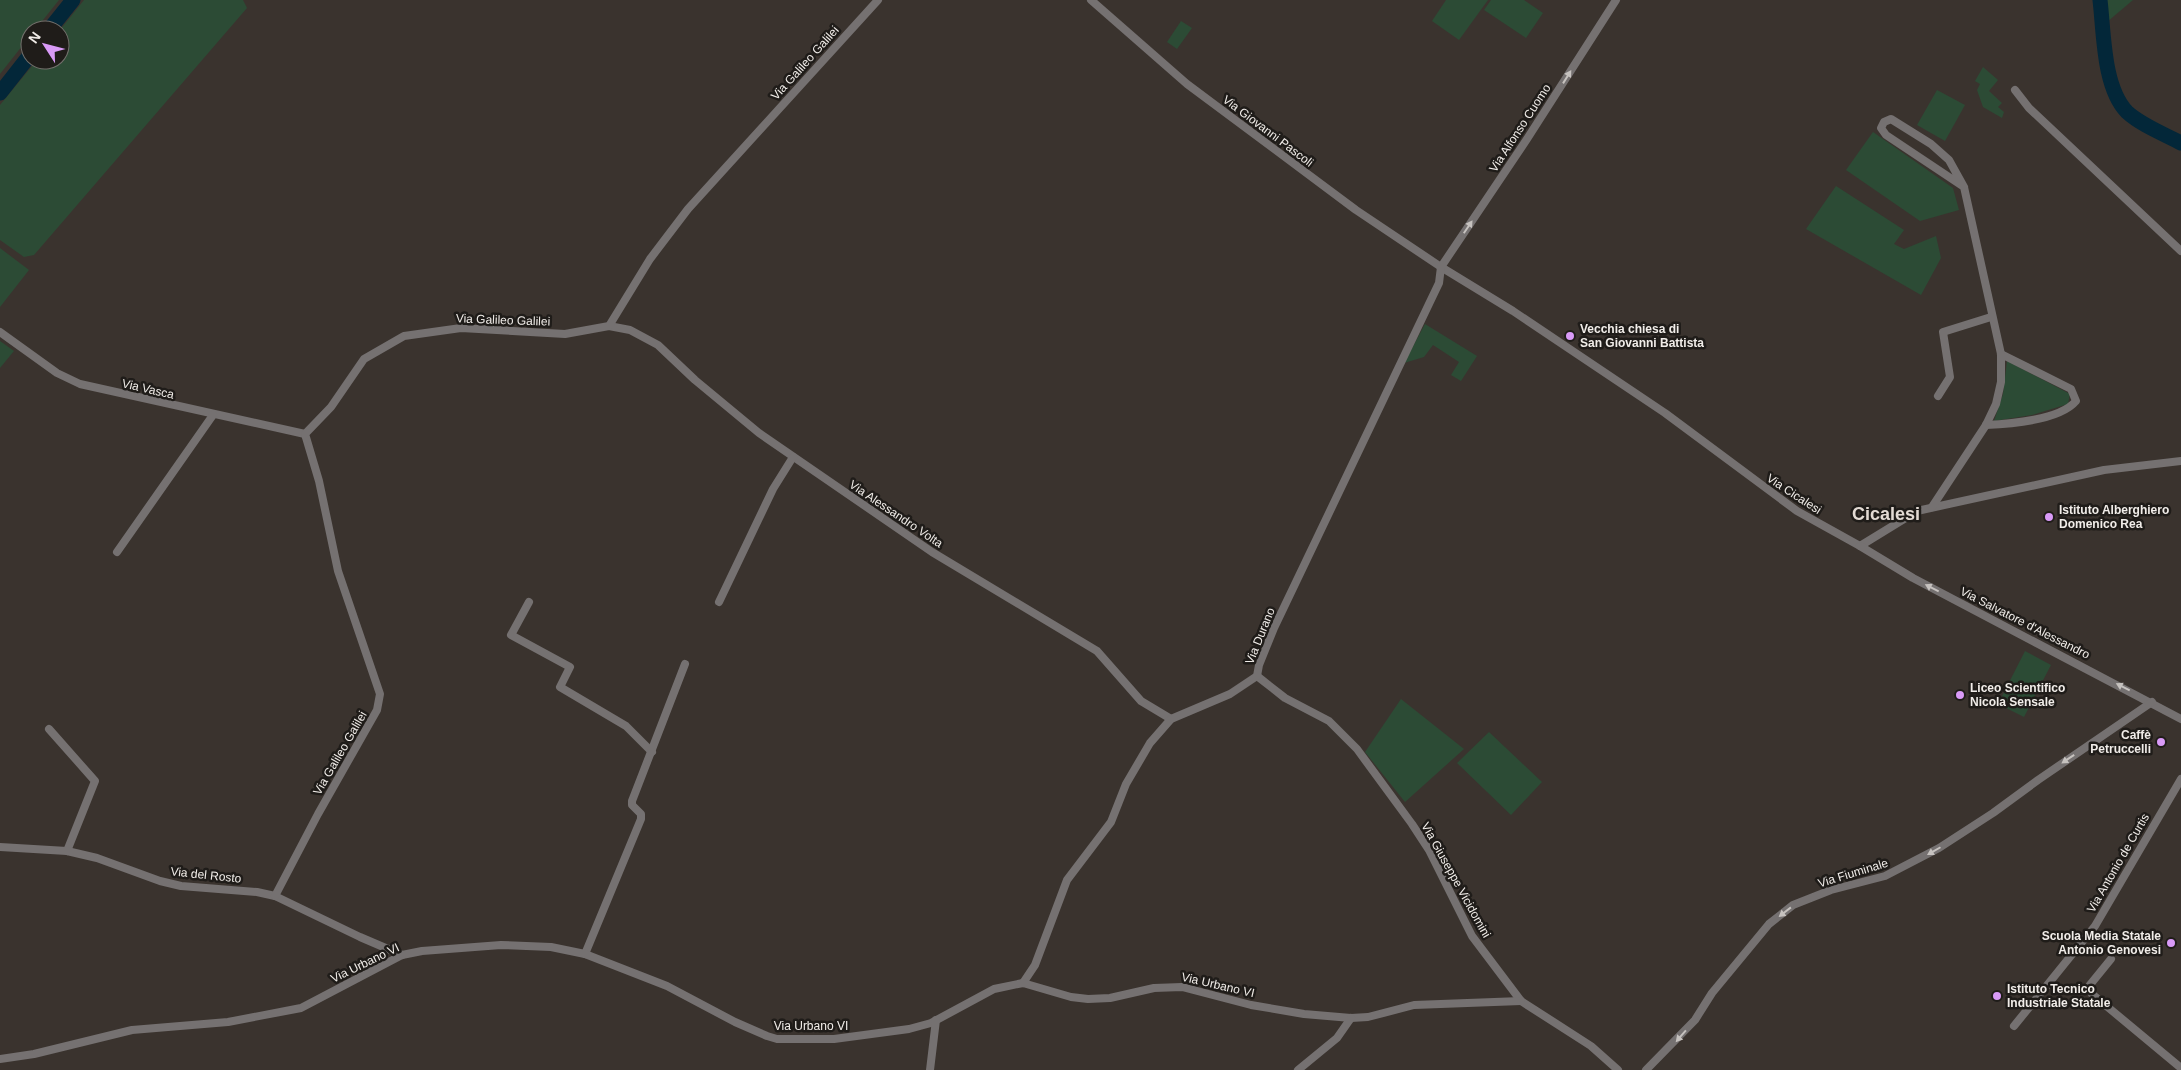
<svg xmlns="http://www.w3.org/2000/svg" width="2181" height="1070" font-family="Arial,sans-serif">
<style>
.green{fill:#2c4b35}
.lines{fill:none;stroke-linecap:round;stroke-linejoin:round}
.river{stroke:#032739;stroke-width:15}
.minor{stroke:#757171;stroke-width:8}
.oneway{fill:#c6c2bf}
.poi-dot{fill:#d99af7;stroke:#1f1c19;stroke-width:2}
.labels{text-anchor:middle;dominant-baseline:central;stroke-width:5;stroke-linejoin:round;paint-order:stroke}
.street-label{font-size:12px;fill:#f1ede9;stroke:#1f1c19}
.poi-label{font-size:12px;font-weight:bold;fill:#f1ede9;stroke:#1f1c19;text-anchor:start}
.district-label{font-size:18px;font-weight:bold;fill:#e3dbd4;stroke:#1f1c19}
</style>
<rect width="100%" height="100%" fill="#3a332e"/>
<g class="green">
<polygon points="0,0 59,0 35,30 30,30 30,36 0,74"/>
<polygon points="84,0 243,0 247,8 34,255 24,257 0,240 0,105 37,60 60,60 60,30"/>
<polygon points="1446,0 1488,0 1459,40 1432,21"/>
<polygon points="1491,0 1524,0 1543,13 1526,38 1484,10"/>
<polygon points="2103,0 2133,0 2107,22"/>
<polygon points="1181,21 1192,28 1177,49 1167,42"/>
<polygon points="1983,67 1998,80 1989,91 2002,103 1998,107 2004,112 2002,118 1983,107 1977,90 1980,84 1975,81"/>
<polygon points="1937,90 1965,105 1945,141 1917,125"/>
<polygon points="1873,132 1953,188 1959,210 1920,221 1846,170"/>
<polygon points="1836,186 1904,230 1894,244 1904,249 1936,236 1941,258 1921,295 1806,229"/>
<polygon points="0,248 29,270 0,307"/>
<polygon points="1425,324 1477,356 1461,381 1451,375 1459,362 1433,345 1424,357 1404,363"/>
<polygon points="0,341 14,351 0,368"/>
<polygon points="2007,361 2070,394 2068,404 2032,415 1994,421 2003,394"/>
<polygon points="2025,651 2051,665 2024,717 1998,704"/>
<polygon points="1401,699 1464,749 1405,802 1365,752"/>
<polygon points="1489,732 1542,782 1511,815 1457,763"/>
</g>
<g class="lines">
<g class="river">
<path d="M2100 0C2104 33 2103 87 2127 112 2141 125 2164 134 2181 143"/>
<polyline points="49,30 73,0"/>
<polyline points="0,93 30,55"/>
</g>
<g class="minor">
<polyline points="1091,0 1187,84 1356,210 1441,267 1513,311 1665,413 1797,511 1860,546 1917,511 2104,470 2181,461"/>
<polyline points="2015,90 2029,108 2181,251"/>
<polyline points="609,326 630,330 658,345 695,380 759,433 932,552 1097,651 1141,701 1171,719"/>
<polyline points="0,332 57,373 80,384 305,434"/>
<polyline points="1938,396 1950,377 1943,332 1991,317"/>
<path d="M1986 425C2010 424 2060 420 2076 401L2071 389 2001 354"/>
<polyline points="1932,507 1986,425 1996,404 2001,382 2001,354 1964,187 1949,160 1931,144 1891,119 1884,122 1881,128 1886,135 1964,187"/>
<polyline points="1860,546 1913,578 2181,719"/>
<polyline points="117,552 213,415"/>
<polyline points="529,602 511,635 570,667 560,687 626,726 652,752"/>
<polyline points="719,602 773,489 793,457"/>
<polyline points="1257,676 1285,698 1329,721 1357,749 1412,824 1429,850 1472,936 1521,1001 1591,1046 1618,1070"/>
<polyline points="49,729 95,781 67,851"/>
<polyline points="0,847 67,851 97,858 160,881 181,886 257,892 275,896 360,937 402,955"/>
<polyline points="275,896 318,814 377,710 380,694 338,571 319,481 305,434 331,407 364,359 404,336 461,328 565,334 609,326 650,259 688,209 878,0"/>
<polyline points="585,954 641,819 641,814 632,805 632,801 685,664"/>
<polyline points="2111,959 2089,986 2092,994 2181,1068"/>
<polyline points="1023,983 1035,965 1067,880 1111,822 1126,784 1150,743 1171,719 1230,694 1257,676 1259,665 1274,628 1439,283 1441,267 1527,139 1616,0"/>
<polyline points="2014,1026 2095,926 2181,779"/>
<polyline points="0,1059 34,1054 132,1030 228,1022 301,1008 402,955 422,951 501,945 551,947 585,954 667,986 735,1022 767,1036 777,1039 834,1039 909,1029 931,1023 994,989 1023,983 1071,997 1088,999 1110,998 1154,988 1182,987 1251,1005 1304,1014 1351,1018 1368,1017 1414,1005 1521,1001"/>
<polyline points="930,1070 936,1020"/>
<polyline points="1298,1070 1337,1038 1351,1018"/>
<polyline points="1646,1070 1695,1020 1712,993 1769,924 1793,905 1831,890 1885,876 1939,848 1993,813 2038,780 2152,702"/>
</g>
</g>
<defs><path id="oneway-solid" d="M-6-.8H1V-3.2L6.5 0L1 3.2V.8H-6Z" transform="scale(1.25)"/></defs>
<g class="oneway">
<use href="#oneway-solid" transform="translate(1567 77) rotate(-58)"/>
<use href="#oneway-solid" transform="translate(1468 227) rotate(-56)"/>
<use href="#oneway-solid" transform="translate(1932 588) rotate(-153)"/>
<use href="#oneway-solid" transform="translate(2123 687) rotate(-153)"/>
<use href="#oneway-solid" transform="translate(2068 759) rotate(146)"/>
<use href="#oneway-solid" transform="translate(1934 851) rotate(150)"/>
<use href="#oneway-solid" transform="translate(1785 912) rotate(142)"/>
<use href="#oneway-solid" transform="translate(1681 1036) rotate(131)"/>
</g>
<g class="poi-dot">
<circle cx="1570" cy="336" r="5"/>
<circle cx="2049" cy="517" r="5"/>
<circle cx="1960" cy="695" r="5"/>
<circle cx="2161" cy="742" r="5"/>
<circle cx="2171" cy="943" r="5"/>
<circle cx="1997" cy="996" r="5"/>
</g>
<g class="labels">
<g class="street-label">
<text transform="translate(805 63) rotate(-48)">Via Galileo Galilei</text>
<text transform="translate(1520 128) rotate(-57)">Via Alfonso Cuomo</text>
<text transform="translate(1268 131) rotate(37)">Via Giovanni Pascoli</text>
<text transform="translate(503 320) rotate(2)">Via Galileo Galilei</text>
<text transform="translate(148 389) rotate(13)">Via Vasca</text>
<text transform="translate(1794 494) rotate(33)">Via Cicalesi</text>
<text transform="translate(896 514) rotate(34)">Via Alessandro Volta</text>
<text transform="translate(2025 623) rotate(27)">Via Salvatore d'Alessandro</text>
<text transform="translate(1260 636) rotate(-68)">Via Durano</text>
<text transform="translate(340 753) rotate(-60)">Via Galileo Galilei</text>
<text transform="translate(2118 863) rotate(-60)">Via Antonio de Curtis</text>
<text transform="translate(1853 873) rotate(-17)">Via Fiuminale</text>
<text transform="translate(206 875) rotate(6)">Via del Rosto</text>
<text transform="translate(1456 880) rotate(61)">Via Giuseppe Vicidomini</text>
<text transform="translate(365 963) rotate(-26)">Via Urbano VI</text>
<text transform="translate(1218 985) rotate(13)">Via Urbano VI</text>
<text x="811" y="1026">Via Urbano VI</text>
</g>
<g class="poi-label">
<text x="1580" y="329">Vecchia chiesa di<tspan x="1580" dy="14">San Giovanni Battista</tspan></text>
<text x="2059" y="510">Istituto Alberghiero<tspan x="2059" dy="14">Domenico Rea</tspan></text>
<text x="1970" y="688">Liceo Scientifico<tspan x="1970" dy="14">Nicola Sensale</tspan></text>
<text x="2151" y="735" text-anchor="end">Caffè<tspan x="2151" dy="14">Petruccelli</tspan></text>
<text x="2161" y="936" text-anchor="end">Scuola Media Statale<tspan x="2161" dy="14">Antonio Genovesi</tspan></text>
<text x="2007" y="989">Istituto Tecnico<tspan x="2007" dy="14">Industriale Statale</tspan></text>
</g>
<g class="district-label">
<text x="1886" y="514">Cicalesi</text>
</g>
</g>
<g transform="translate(45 45) rotate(306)"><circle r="24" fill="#1f1c19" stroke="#73706c"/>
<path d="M0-4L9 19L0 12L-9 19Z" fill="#d99af7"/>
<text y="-8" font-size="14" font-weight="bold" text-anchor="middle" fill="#f1ede9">N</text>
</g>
</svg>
